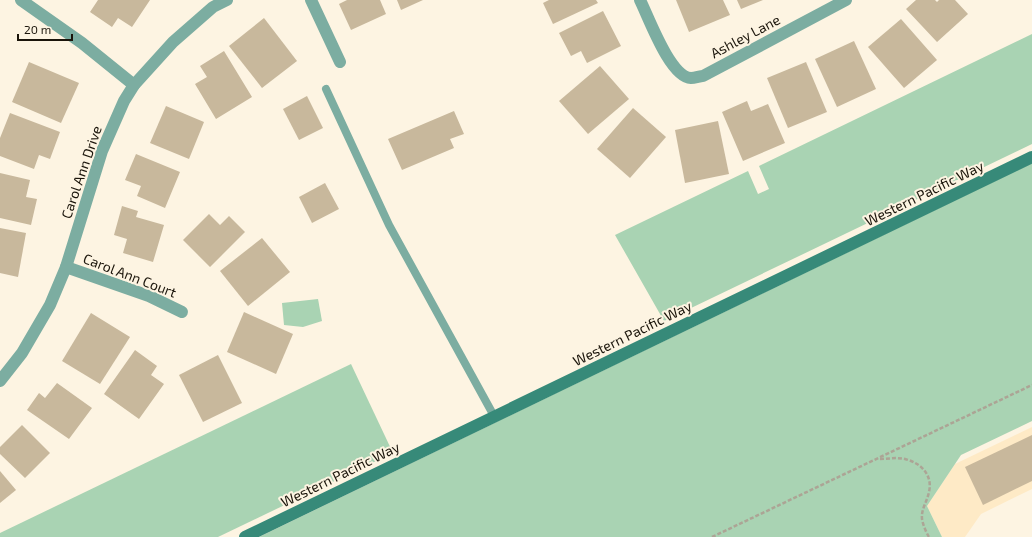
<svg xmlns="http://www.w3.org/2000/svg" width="1032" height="537" font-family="'Exo 2',sans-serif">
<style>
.built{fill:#feeac6}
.grass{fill:#a9d3b3}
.building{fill:#c8b89c}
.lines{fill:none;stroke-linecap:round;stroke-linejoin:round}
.path{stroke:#aca495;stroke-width:2.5;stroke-dasharray:4 2;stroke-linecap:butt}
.lane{stroke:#7cada1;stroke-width:8}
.street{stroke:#7cada1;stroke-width:12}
.secondary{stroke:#378a79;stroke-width:12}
.labels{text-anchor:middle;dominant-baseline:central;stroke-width:4;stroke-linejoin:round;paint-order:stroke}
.street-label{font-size:14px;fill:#1a140a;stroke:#fdf4e2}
</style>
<rect width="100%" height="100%" fill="#fdf4e2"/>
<polygon class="built" points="1032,427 1032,489 981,514 965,537 942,537 927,506 955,464"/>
<g class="grass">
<polygon points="1032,34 1032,144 664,321 615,235 748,171 758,194 769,189 759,166"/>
<polygon points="1032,163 1032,421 961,455 927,506 942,537 259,537"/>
<polygon points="318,299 322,321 303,327 284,325 282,303"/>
<polygon points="351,364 393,453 218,537 0,537 0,533"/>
</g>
<g class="building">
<polygon points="98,0 150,0 132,27 118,18 112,27 90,12"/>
<polygon points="347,0 380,0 386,14 351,30 339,4"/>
<polygon points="397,0 423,0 401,10"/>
<polygon points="549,0 596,0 598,3 553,24 543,3"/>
<polygon points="676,0 723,0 730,15 689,32"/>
<polygon points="737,0 763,0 741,9"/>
<polygon points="916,0 935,0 937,2 939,0 955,0 968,14 937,42 906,9"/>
<polygon points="603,11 621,46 587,63 581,51 571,56 559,33"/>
<polygon points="264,18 297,61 262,88 229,46"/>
<polygon points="901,19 937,60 904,88 868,47"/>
<polygon points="854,41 876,89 837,107 815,59"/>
<polygon points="224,51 252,97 216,119 195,84 207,77 200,66"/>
<polygon points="29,62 79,83 61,123 12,102"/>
<polygon points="806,62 827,112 788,128 767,78"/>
<polygon points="600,66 629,99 588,134 559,101"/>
<polygon points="307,96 323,128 299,140 283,109"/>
<polygon points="747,101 751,111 768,104 785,143 743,161 722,112"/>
<polygon points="166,106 204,122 189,159 150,143"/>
<polygon points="633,108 666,137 630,178 597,149"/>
<polygon points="454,111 464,134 450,139 454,148 402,170 388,139"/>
<polygon points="10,113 60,132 50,159 39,155 34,169 0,156 0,138"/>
<polygon points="718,121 729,174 685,183 675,130"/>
<polygon points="136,154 180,172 165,208 137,196 141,186 125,180"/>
<polygon points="0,173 30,180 26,197 37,199 31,225 0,218"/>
<polygon points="325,183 339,209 312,223 299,197"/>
<polygon points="122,206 138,211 136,217 164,225 153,262 123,253 127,239 114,235"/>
<polygon points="209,214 220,225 229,216 245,232 210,267 183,240"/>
<polygon points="0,228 26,233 18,277 0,273"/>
<polygon points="262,238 290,272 248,306 220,271"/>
<polygon points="244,312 293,334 276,374 227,352"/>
<polygon points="91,313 130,337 100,384 62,361"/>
<polygon points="135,350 157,366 151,375 164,384 139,419 104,394"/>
<polygon points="218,355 242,403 203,422 179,375"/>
<polygon points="57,383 92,408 69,439 27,410 39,393 45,398"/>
<polygon points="22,425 50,453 25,478 0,454 0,447"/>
<polygon points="1032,435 1032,481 983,505 965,467"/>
<polygon points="0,471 16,490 0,503"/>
</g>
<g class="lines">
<g class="path">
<path d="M880 459C888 459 896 457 905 459 921 463 933 475 929 492 927 502 921 509 922 519 923 525 926 532 929 537"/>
<polyline points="712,537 1032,385"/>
</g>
<polyline class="lane" points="326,89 389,225 494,416"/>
<g class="street">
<polyline points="21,0 82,43 134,85"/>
<polyline points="311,0 340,62"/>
<path d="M640 0C649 18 670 77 691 78 695 78 700 76 703 76L846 0"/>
<polyline points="66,267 149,296 182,312"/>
<polyline points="0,381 22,353 50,305 66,267 102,151 124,101 134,85 173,42 213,7 227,0"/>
</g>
<polyline class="secondary" points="245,537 1032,157"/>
</g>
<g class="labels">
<g class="street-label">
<text transform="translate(745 36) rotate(-28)">Ashley Lane</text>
<text transform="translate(81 172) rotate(-71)">Carol Ann Drive</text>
<text transform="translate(924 193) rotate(-26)">Western Pacific Way</text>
<text transform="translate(130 275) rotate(21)">Carol Ann Court</text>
<text transform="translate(632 333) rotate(-26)">Western Pacific Way</text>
<text transform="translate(340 474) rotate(-26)">Western Pacific Way</text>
</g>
</g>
<path d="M18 34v6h54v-6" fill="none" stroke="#1a140a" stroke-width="2"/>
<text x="24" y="34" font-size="12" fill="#1a140a" stroke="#fdf4e2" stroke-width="3" paint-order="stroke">20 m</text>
</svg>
